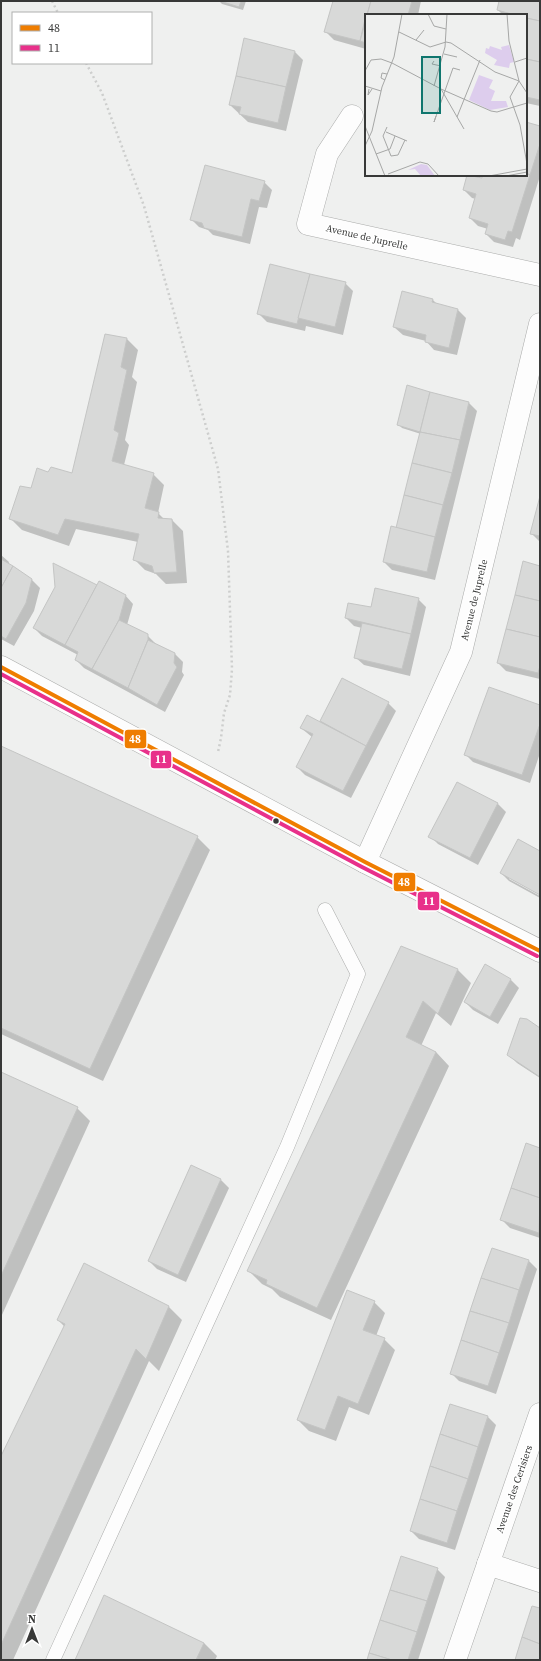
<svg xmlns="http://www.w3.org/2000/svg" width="541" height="1661" font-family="'Source Serif 4',serif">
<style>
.shadow{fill:#0003}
.building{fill:#d8d9d8;stroke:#c4c5c4}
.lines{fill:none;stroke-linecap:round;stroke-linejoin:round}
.lane-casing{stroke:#abacab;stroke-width:15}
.street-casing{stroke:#abacab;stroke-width:23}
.path{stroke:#cdcecd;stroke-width:2.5;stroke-dasharray:2 3;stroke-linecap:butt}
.lane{stroke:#fdfdfd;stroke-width:14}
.street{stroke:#fdfdfd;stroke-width:22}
.bus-1-casing{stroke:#fff;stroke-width:7}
.bus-2-casing{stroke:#fff;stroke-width:7}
.bus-1{stroke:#ef7d00;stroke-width:4}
.bus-2{stroke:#e8308a;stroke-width:4}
.bus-dot{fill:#383938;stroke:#fff;stroke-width:1.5}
.labels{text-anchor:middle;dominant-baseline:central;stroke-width:3;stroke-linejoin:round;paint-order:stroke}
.street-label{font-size:10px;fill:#383938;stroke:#fff}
.inset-road{fill:none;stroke:#a6a7a6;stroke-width:1}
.view{fill:#0f766e;fill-opacity:0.15;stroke:#0f766e;stroke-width:2}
.inset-edge{fill:none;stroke:#383938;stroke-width:2}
.line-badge{stroke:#fff;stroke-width:1.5}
.badge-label{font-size:11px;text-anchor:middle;font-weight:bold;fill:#fff}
</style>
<rect width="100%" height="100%" fill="#eff0ef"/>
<g class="shadow">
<polygon points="219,1 246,1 243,10 222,4"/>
<polygon points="334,1 421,1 418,15 366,15 366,49 334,40 326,32"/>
<polygon points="500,1 540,1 540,106 526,103 526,15 503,15 498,10"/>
<polygon points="295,52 303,60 286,131 248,122 230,105"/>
<polygon points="526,123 540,127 540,176 520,240 516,238 513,247 494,242 486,234 488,229 478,226 470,218 476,199 472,198 464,190 468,175 482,179 484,175 526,175"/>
<polygon points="264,182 272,190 267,208 259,207 250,244 213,235 208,230 199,227 191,219"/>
<polygon points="345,283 353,291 343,335 306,326 305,331 267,322 259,314"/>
<polygon points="433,300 438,305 458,310 466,318 457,355 434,350 426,341 403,335 394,327"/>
<polygon points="127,339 138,350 132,377 137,382 125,440 129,445 124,465 153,474 164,485 158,513 164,519 172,520 183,531 187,583 166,584 156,574 145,570 134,559 138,542 76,529 69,546 22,530 11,519 31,489 48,473 73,474"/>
<polygon points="469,403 477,411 435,580 392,570 384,562 397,529 421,434 402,428 398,424"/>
<polygon points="540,499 540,542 531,533"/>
<polygon points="1,555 9,562 8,565 32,580 40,588 34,611 14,646 1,639"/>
<polygon points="540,567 540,679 506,671 498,663"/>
<polygon points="97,586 125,595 133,604 127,625 147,635 156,644 175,654 183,662 182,672 184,675 165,712 84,668 76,660 78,655 42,636 34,628"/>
<polygon points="418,599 426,607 410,676 364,665 355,657 362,628 354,626 346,618 371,609"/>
<polygon points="343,679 388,703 396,711 351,798 305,775 297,767 312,737 301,728 320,723"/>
<polygon points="540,706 540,753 530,783 473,762 465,754"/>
<polygon points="1,747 197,837 210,850 103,1081 1,1034"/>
<polygon points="457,783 498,804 506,812 478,865 438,844 430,836"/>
<polygon points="540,852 540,894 509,877 509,879 540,896 540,898 509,881 501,873"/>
<polygon points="402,947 458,970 471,983 451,1026 436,1013 421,1046 436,1052 449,1066 331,1320 280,1297 272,1289 262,1284 249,1271"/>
<polygon points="485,966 511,980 519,988 498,1024 473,1010 465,1002"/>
<polygon points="540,1029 540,1078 517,1063 509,1055"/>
<polygon points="1,1073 77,1108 90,1121 1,1317"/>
<polygon points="540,1149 540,1238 510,1228 502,1220"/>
<polygon points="221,1180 229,1188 186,1282 157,1269 149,1261"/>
<polygon points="529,1261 537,1269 496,1394 459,1381 451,1373"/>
<polygon points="84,1264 169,1307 182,1320 159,1371 149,1361 13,1660 1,1660 1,1458 65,1327 58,1320"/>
<polygon points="374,1302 385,1313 376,1336 384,1339 395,1350 369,1415 349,1407 336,1441 309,1431 298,1420"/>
<polygon points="450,1405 488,1417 496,1425 455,1550 419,1539 411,1531"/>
<polygon points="437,1569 445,1577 418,1660 368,1660"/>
<polygon points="204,1643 217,1656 215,1660 76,1660"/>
</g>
<g class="building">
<polygon points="220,1 241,1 239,7"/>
<polygon points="333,1 371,1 367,15 366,15 360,41 324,32"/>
<polygon points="371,1 412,1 408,15 367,15"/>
<polygon points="499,1 540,1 540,21 526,18 526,15 515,15 497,10"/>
<polygon points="526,18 540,21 540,62 526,59"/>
<polygon points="366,20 366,43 360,41"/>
<polygon points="244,38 295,51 286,87 236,76"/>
<polygon points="526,59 540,62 540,100 526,97"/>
<polygon points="236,76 286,87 278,123 239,114 241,107 229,105"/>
<polygon points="526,122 540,126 540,144 530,175 526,173"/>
<polygon points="205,165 265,181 259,201 251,199 242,237 204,228 202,223 190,220"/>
<polygon points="526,173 530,175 512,232 508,231 505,240 485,234 488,224 469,218 476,194 463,190 467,175 482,178 482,175 526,175"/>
<polygon points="270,264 310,274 297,324 257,314"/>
<polygon points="310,274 346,282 335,327 298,318"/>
<polygon points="402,291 433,299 432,302 458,309 449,348 425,342 426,335 393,327"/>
<polygon points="105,334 127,338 121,367 127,370 114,430 119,433 112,461 154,473 145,508 159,512 158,518 172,519 177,572 154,573 152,566 133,560 139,534 65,519 58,535 9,519 20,486 31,488 37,468 48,472 51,467 72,473"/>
<polygon points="407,385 430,392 420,432 397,425"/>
<polygon points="430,392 469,402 460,440 420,432"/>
<polygon points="420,432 460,440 452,473 412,463"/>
<polygon points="412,463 452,473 443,505 404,495"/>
<polygon points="404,495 443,505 435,537 396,528"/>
<polygon points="540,496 540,536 530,534"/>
<polygon points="391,526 435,537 427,572 383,562"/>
<polygon points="1,559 13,566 1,588"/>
<polygon points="523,561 540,566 540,601 515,595"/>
<polygon points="53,563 97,585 65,645 33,628 55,587"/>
<polygon points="13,566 32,579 26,603 6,639 1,636 1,588"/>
<polygon points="99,581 126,595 119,620 92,669 75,660 78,652 65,645"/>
<polygon points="375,588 419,598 411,634 345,618 348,603 371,607"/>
<polygon points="515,595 540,601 540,637 506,629"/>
<polygon points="119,620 148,634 148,640 128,688 92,669"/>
<polygon points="362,623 411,634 402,669 354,658"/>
<polygon points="506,629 540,637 540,666 538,673 497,663"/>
<polygon points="148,640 175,653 174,663 177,667 157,705 128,688"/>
<polygon points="342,678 389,702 366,746 320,721"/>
<polygon points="489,687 540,705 540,724 522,775 464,755"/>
<polygon points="307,715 366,746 343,791 296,767 313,734 300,728"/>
<polygon points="1,746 198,836 90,1069 1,1028"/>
<polygon points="457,782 498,803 470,858 428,837"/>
<polygon points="518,839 540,851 540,895 500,873"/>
<polygon points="401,946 458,969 438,1014 423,1001 406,1037 436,1052 317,1308 266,1284 267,1280 247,1271"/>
<polygon points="485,964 511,979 490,1017 464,1002"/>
<polygon points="520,1018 527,1019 540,1028 540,1077 507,1055"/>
<polygon points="1,1072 78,1107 1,1276"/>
<polygon points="526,1143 540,1148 540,1198 511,1188"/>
<polygon points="191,1165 221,1179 178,1275 148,1261"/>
<polygon points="511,1188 540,1198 539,1233 500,1220"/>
<polygon points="492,1248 529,1260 519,1290 481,1278"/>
<polygon points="84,1263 169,1306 146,1359 136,1349 1,1645 1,1456 65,1324 57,1320"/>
<polygon points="481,1278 519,1290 509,1323 470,1311"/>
<polygon points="347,1290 375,1301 363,1330 385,1338 358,1404 338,1396 325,1430 297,1420"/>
<polygon points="470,1311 509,1323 499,1353 461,1340"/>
<polygon points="461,1340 499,1353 488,1386 450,1374"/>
<polygon points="450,1404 488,1416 478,1447 440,1434"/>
<polygon points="440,1434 478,1447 468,1479 430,1466"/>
<polygon points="430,1466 468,1479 457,1511 420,1499"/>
<polygon points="420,1499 457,1511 447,1543 410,1531"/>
<polygon points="401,1556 438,1568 427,1601 390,1590"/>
<polygon points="390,1590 427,1601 417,1632 380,1620"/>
<polygon points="104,1595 204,1643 196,1660 75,1660"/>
<polygon points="532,1606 540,1608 540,1644 522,1637"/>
<polygon points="380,1620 417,1632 408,1660 392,1660 369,1653"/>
<polygon points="522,1637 540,1644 540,1660 515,1660"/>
<polygon points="369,1653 392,1660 367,1660"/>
</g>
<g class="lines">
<defs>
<polyline id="lane" points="53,1660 287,1147 358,974 325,910"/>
<g id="street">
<polyline points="352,116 327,154 308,224 540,275"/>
<polyline points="1,667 365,862 540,951"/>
<polyline points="365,862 461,652 540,324"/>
<polyline points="488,1564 540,1581"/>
<polyline points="455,1660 540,1414"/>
</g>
</defs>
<use href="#lane" class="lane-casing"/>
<use href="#street" class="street-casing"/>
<g class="path">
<polyline points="52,1 58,13"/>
<polyline points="86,63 102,93 144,206 218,469 228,551 232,669 230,695 224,713 221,738 218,752"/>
</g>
<use href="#lane" class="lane"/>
<use href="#street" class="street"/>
<defs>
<polyline id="bus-1" points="1,667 365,862 540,951"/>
<polyline id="bus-2" points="1,674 362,867 537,956"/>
</defs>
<use href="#bus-1" class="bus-1-casing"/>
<use href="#bus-2" class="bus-2-casing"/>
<use href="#bus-1" class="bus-1"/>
<use href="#bus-2" class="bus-2"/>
</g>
<circle class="bus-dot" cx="276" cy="821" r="3.5"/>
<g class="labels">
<g class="street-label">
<text transform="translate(367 237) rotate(13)">Avenue de Juprelle</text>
<text transform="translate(474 600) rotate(-76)">Avenue de Juprelle</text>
<text transform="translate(514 1489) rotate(-71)">Avenue des Cerisiers</text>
</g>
</g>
<g transform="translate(365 14)">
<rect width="162" height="162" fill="#eff0ef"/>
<path d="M144 31 149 48 145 49 144 54 129 51 132 46 120 39 121 34 124 35 125 32 137 36 136 33ZM114 61 128 66 124 74 130 77 126 87H141L143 93 125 96 104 86ZM56 150 62 151 70 162H56L50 155 43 156Z" fill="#ddcded"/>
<path class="inset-road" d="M63 0 69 12 81 15M142 0 144 27 154 67 162 79M34 18 65 33 81 28 86 29 130 58 154 67M51 26 59 16M79 40 92 43M69 47 67 50 76 52M150 48 162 44M27 49 76 75 126 97 132 98 162 89M0 57 6 46 16 45 27 49M20 66 16 64 17 59 22 60M154 67 145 83 155 111 162 150M0 72 16 77M69 72 80 33 82 0M4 75 3 81 7 75M76 75 99 115M71 102 69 108 88 54 95 56M92 103 115 46M0 112 20 162M22 113 18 122 26 142 33 141 40 126M21 118 42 127M0 132 7 117 17 73 29 43 37 0M11 140 25 135 30 122M23 160 55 148 63 150 74 162M124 162 162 155M141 162 162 158"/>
<path class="view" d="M57 43H75V99H57Z"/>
<rect width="162" height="162" class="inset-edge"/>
</g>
<g class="line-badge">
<rect x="124" y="729" width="23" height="20" rx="4" fill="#ef7d00"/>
<rect x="150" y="750" width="22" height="19" rx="4" fill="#e8308a"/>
<rect x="393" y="872" width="23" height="20" rx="4" fill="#ef7d00"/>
<rect x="417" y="891" width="23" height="20" rx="4" fill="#e8308a"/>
</g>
<g class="badge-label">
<text x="135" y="743">48</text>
<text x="161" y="763">11</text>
<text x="404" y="886">48</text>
<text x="429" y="905">11</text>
</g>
<rect width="541" height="1661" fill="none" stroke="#383938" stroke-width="4"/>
<rect x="12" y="12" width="140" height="52" fill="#ffffff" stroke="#afb0af"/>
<rect x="20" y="25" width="20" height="6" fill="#ef7d00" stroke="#afb0af"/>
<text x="48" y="32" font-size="12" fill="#383938">48</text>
<rect x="20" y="45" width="20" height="6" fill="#e8308a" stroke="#afb0af"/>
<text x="48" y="52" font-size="12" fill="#383938">11</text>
<g transform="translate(32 1629)" stroke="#ffffff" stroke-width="3" paint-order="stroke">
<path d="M0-3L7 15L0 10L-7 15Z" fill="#383938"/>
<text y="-6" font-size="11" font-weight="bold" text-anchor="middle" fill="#383938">N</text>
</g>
</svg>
